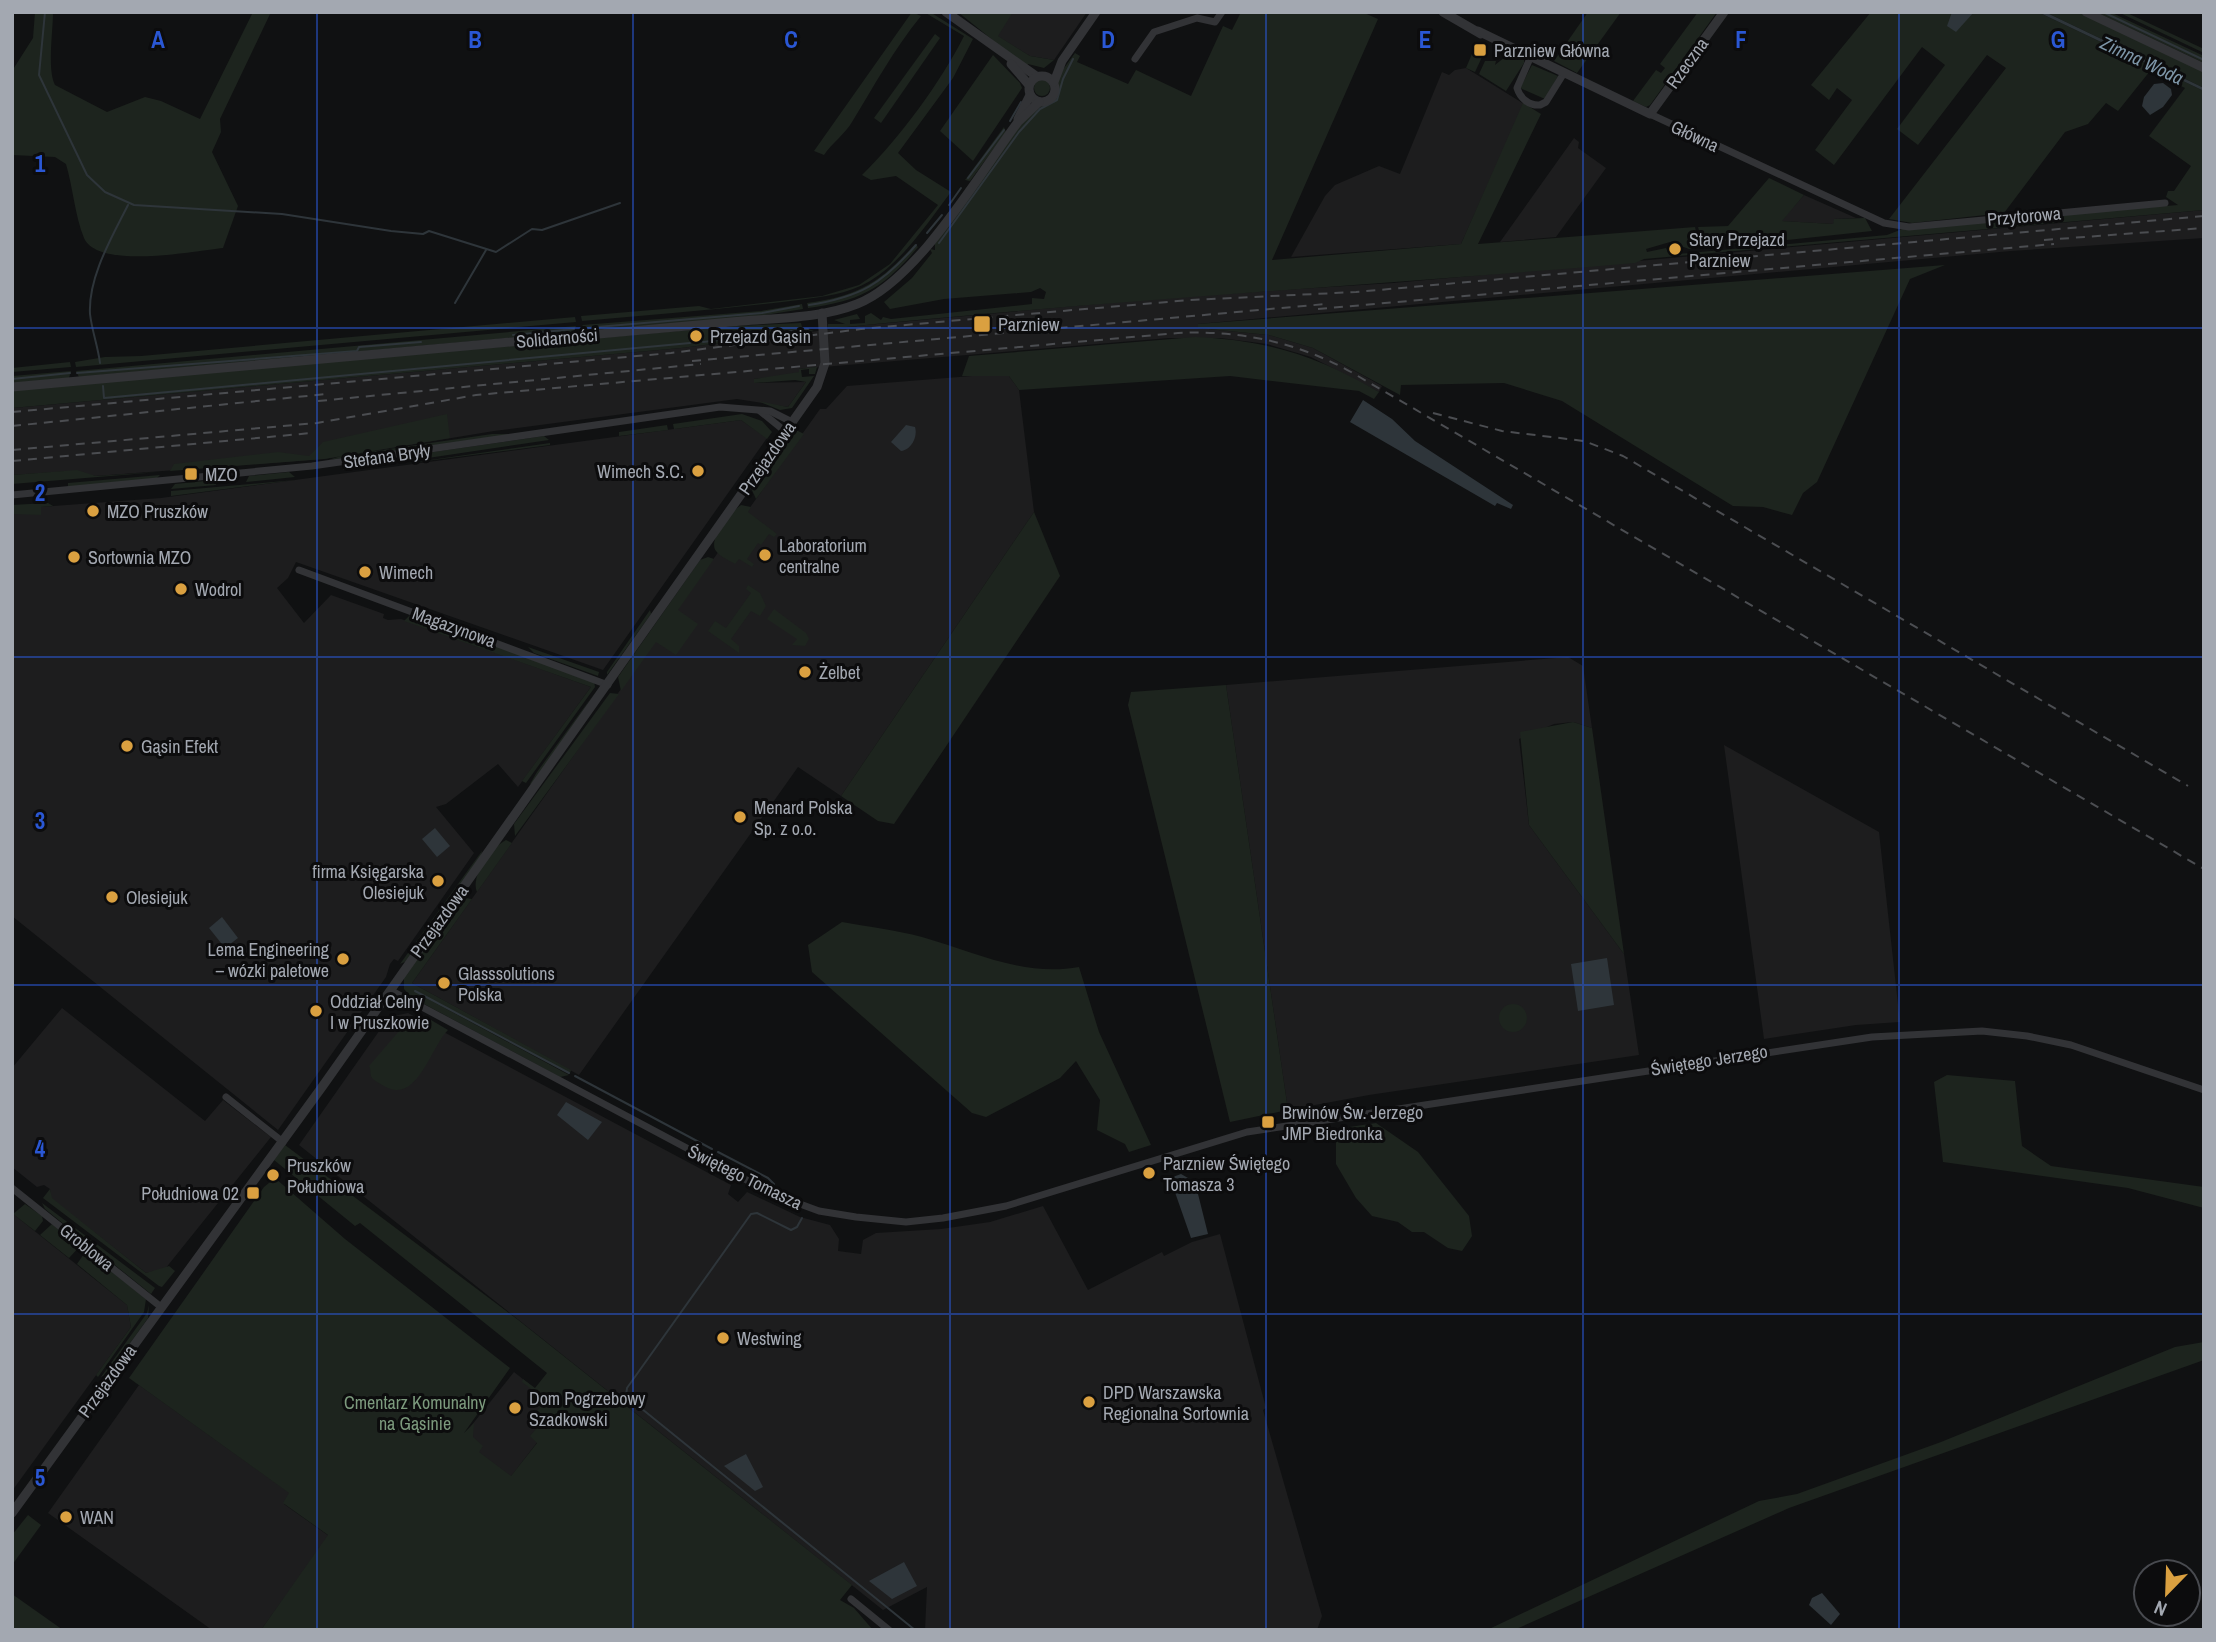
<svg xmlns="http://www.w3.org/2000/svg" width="2216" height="1642" font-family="'Archivo Narrow',sans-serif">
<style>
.built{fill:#1d1d1e}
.green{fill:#1d241e}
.water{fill:#2e353a}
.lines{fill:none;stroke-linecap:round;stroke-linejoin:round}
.stream{stroke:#2e353a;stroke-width:2}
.minor{stroke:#323336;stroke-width:7}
.tertiary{stroke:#323336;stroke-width:9}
.rail{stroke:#4b4d51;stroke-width:2;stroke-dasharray:9 7;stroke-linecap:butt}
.grid{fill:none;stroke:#2a57d4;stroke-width:2;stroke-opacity:0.55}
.poi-dot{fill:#daa040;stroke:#0c0c0d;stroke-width:2.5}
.labels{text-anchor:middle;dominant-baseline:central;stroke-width:6;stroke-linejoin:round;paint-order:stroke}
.poi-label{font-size:18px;fill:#a3a8b1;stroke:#0c0c0d;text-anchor:start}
.street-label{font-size:18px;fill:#a3a8b1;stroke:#0c0c0d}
.park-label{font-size:18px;fill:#7c9a7d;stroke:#0c0c0d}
.water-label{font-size:19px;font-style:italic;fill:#7e96a8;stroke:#0c0c0d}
.grid-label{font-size:23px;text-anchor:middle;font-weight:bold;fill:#2a57d4;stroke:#0c0c0d;stroke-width:6;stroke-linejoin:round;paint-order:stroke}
</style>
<rect width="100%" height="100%" fill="#101112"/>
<g class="built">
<polygon points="958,12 1087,12 1054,60 1030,56"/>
<polygon points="1466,68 1524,104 1461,244 1291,257 1325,196 1335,185 1379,166 1400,174 1442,72 1449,75 1455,70"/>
<polygon points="1574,138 1579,142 1578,148 1606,168 1556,237 1500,242"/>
<polygon points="1804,195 1856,218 1835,219 1833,224 1781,221"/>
<polygon points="2204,210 2204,238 2011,251 1198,324 1199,328 1269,335 1313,348 1382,386 1379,392 1311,357 1267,344 1220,338 1169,338 799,369 799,372 788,376 754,379 755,383 806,382 788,407 737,399 494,431 324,459 96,476 70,471 12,475 12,408 681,348 866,325 1173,297 1393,283"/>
<polygon points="984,375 1009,376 1019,390 1034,512 841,796 798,767 579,1075 412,983 820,409 826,409 847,386"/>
<polygon points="741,420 767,438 603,670 296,562 288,578 277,588 304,623 331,595 384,614 383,618 388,620 401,619 591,687 518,787 498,764 446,804 436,807 474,853 398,961 394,959 390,964 386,977 278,1130 12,916 12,514 41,514 40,507 161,498"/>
<polygon points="1568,657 1583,666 1592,728 1573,722 1554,724 1519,739 1529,825 1624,954 1639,1055 1369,1095 1288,1110 1226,685"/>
<polygon points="1724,745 1879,832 1900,1022 1856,1025 1764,1039"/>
<polygon points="62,1008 205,1121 223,1100 271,1137 165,1269 146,1273 51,1198 50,1189 44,1185 37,1187 12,1167 12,1068"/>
<polygon points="408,1013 731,1185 728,1194 738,1202 747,1192 800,1217 830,1225 839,1239 838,1251 861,1254 863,1240 876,1233 941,1229 990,1222 1043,1206 1088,1290 1162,1252 1164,1256 1192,1242 1220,1234 1266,1408 1263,1410 1322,1616 1317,1630 925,1630 927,1587 883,1610 299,1145 389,1017"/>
<polygon points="12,1213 127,1305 131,1327 12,1491"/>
<polygon points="514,1372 562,1410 509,1479 460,1440"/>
<polygon points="139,1385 290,1493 284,1504 329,1536 261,1630 212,1630 48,1513"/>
</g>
<g class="green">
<path d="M35 12H53C53 33 47 69 55 85L107 112 145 97 161 101 200 119 253 12H271L220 119 221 132 212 152 238 206 223 248C194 251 98 270 84 238 75 216 73 188 66 164L55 157 12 155V71L33 38Z"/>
<path d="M912 12 921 16C894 49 874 86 852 122 846 133 832 143 824 155L814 151Z"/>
<path d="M924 12H930L973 39 953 78 898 153 916 170 951 192C928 222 904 260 870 281 848 294 823 297 799 300 726 309 654 315 582 321L581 316 699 306 711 309 822 296 859 285 890 264 938 205 896 176 871 180 862 175C899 139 941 82 964 36Z"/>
<polygon points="958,12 1013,12 998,36 1030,56 1054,60 1044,68 1028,64 1026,67"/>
<path d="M1241 12H1362L1378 19 1272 260 1461 244 1523 103 1541 114 1478 244 1695 227 1697 236 1725 245 1689 249 1670 242 1646 249 1647 252 1666 248 1669 253 1678 254 1887 235 1905 228 2178 205 2166 197 2168 191H2174L2191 166 2149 136 2185 88 2150 71 2118 111 2106 103 2088 124 2065 132 2004 213 1912 223 1889 219 2006 68 1987 55 1918 145 1897 129 1945 65 1922 47 1834 165 1815 150 1852 100 1837 88 1829 100 1811 85 1871 12H2038L2204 91V210L1644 259 1635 263C1366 286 1096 301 828 329V324H845L834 320 857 314 860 319 850 320V324L865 323V316L871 313 881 320 883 317 891 319 1032 304V298L1044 299 1046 292 1040 288 1031 292 944 299 890 309 884 302 912 278 932 253 930 249 935 250V243L1017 129 1040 105 1055 98 1059 75 1075 53 1080 56 1077 62 1128 84 1136 70 1191 96 1223 26 1232 30Z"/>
<polygon points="1588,12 1621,12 1577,73 1554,61"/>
<polygon points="1698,12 1717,12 1650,105 1646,107 1633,101 1656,70 1661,73 1665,68 1660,64"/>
<polygon points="2045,12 2078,12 2204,71 2204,88"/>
<polygon points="2096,12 2110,12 2204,56 2204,63"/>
<polygon points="2118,12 2125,12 2204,49 2204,53"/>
<polygon points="935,34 940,38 881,123 874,118"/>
<polygon points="1477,42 1483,55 1475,72 1466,68"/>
<polygon points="1510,53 1510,56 1514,54 1524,59 1524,63 1506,91 1479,74 1485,61 1496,61 1495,65"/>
<polygon points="993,55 1020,83 1022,88 973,161 940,131"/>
<polygon points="1532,65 1558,76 1545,99 1520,88"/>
<circle cx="1042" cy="88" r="8"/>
<polygon points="1004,127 1006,132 970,181 965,180"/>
<polygon points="1769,178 1804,195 1782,221 1833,224 1834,219 1865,218 1872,231 1740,245 1700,234 1698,227 1728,226"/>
<path d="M915 244 918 247C884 288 861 301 808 308L807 303C859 296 881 282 915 244Z"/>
<polygon points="1945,265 1910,279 1817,482 1803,493 1792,515 1763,507 1733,506 1562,401 1504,383 1401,385 1400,395 1313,348 1269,335 1198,328 1198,324"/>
<polygon points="802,304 803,309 759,316 588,331 582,325 761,311"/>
<polygon points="575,317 576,322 76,367 75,362 105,357 141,356"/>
<polygon points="801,323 802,327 814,331 681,348 12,408 12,390 735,326"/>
<polygon points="576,326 573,332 79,377 76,371"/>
<path d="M1195 337C1267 340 1317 356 1379 392L1374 399 1359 391 1230 376 1019 390 1009 376H962L969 356Z"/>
<polygon points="70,362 71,367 12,372 12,368"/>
<polygon points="817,367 815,374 809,374 809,369 801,370 802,377 814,376 792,408 780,410 758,401 788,407 806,382 795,380 754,383 754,379 799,372 799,369"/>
<polygon points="71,371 69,378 12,383 12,376"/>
<polygon points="447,414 450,438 324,459 170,471 174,464 278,452 309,456 323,442"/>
<polygon points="742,414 762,421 772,432 767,439 741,420 674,429 673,424"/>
<polygon points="667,425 668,430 619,436 619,432"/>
<polygon points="796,430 804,434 756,499 751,488 788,435"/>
<polygon points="492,434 515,434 328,460 341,456"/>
<polygon points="544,436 549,440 401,462 405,456"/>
<polygon points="550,443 550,445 402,464"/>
<polygon points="390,458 395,463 343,470 346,465"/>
<polygon points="77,470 96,476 159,472 12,484 12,475"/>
<polygon points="289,472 295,477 246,482 249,476"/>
<polygon points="160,475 156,479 68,487 68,483"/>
<polygon points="215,480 216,485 171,489 175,484"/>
<polygon points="295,480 171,496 171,491"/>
<polygon points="48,503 53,506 41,507 41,515 12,514 12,505"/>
<path d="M741 505 751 507 748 512 777 534 774 537 769 534 761 545 758 543 747 559 754 564 752 567 739 559 735 564C729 560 720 557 716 551 707 540 732 511 741 505Z"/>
<polygon points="1034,512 1060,576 894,824 878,821 841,796"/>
<polygon points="708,557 714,559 678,610 698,624 676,655 656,642 621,691 618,677 700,560"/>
<polygon points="748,585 760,593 766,606 760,616 751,611 731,639 739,646 739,653 708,631 715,621 726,628 751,593 746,589"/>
<polygon points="774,609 806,633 809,639 805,646 792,645 797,639 767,619"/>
<polygon points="650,610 651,614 607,675 607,672"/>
<polygon points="410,615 594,681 595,687 526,783 522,781 591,687 404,621"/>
<polygon points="528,647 599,672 598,676 534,653"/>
<polygon points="1226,685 1288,1110 1230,1122 1128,705 1131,692"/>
<polygon points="596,691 533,783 530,784 537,772"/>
<polygon points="610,693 619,694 515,836 514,824"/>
<polygon points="1573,722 1592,728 1624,954 1529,825 1520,732"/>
<path d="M506 840 512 843 477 892C470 876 491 848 506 840Z"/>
<polygon points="482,851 481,856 407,961 400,964"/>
<polygon points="465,898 472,899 412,983 571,1070 570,1073 415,992 569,1075 560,1077 411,997 404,989 404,977 439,929 441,930 444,927 442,925 457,903"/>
<path d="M842 922C869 927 896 930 922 937 975 952 1023 977 1079 967L1099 1032 1151 1145 1129 1152 1125 1144 1097 1130 1100 1100 1076 1061 1060 1078 986 1117 972 1113 812 972 808 945Z"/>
<circle cx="1513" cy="1018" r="14"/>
<path d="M431 1020 448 1030C431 1046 417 1106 384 1086 381 1084 372 1080 371 1076 370 1072 371 1069 369 1066L406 1023 420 1024Z"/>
<polygon points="1947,1075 2015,1081 2022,1146 2051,1166 2204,1187 2204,1208 2128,1188 1943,1162 1934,1082"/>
<polygon points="1376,1123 1418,1152 1469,1216 1472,1236 1462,1251 1448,1248 1424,1232 1412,1232 1398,1222 1372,1216 1356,1198 1336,1164 1336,1129"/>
<polygon points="285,1145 517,1319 852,1585 840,1600 854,1608 873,1630 261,1630 328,1535 283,1503 289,1493 129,1378 264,1187 275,1178 345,1239 510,1368 464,1433 474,1423 473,1437 483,1446 479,1452 511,1476 537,1443 530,1436 537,1428 529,1422 545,1400 522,1382 523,1379 535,1388 547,1373 360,1223 355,1226 274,1160"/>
<polygon points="50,1189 52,1198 146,1273 169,1266 175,1271 162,1287 159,1286 43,1198"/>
<polygon points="42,1203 155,1288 151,1294 45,1209"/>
<polygon points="25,1204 42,1216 43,1221 35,1231 13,1214"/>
<polygon points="52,1224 80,1246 69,1258 40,1235"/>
<polygon points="86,1251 95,1259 93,1262 98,1266 101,1263 146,1299 144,1312 98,1377 96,1375 131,1327 127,1305 77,1264"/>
<polygon points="149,1305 148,1318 108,1374 101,1377 147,1313"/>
<polygon points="2204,1342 2204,1360 1789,1508 1514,1630 1487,1630 1759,1501 1797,1494 1941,1442 2175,1347"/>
<polygon points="28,1515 41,1525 12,1565 12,1535"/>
<polygon points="12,1594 63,1630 12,1630"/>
</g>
<g class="water">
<polygon points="1952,12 1974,12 1956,32 1947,26"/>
<polygon points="2038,12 2045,12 2204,88 2204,91"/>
<polygon points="2163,83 2171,89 2172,95 2163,107 2150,115 2142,106 2144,97 2154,84"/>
<polygon points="1363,400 1392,419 1415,441 1513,505 1511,509 1497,503 1495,506 1350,422"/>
<path d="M906 425 915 427C918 437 911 450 901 451L891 442Z"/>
<polygon points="435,828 450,846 437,857 422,839"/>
<polygon points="222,917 238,938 225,948 209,928"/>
<polygon points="1607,958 1614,1005 1578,1011 1571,964"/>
<polygon points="566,1102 602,1122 588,1140 557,1115"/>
<polygon points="1181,1174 1195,1182 1208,1234 1191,1238 1170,1178"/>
<polygon points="746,1454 763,1487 755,1491 724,1466"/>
<polygon points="904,1562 917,1586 892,1599 869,1581"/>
<polygon points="1822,1593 1840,1614 1831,1625 1809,1605 1812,1598"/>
</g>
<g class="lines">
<g class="stream">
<polyline points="45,12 39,75 87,175 105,192 134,205 282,214 391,231 423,234 429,231 496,252 532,229 542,230 620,203"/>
<polyline points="2103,12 2204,60"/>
<polyline points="1010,121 1021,102"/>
<polyline points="968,178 1004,130"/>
<polyline points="949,205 961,188"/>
<polyline points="927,233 942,215"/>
<polyline points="939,243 1019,132 1040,109 1057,100 1063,79 1073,59"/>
<polyline points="455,303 486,250"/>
<path d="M809 305C860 297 882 284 916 245"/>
<polyline points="585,328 762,313 799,306"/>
<polyline points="513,335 574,329"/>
<polyline points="703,342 808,329"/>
<path d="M100 363C98 347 92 331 90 314 88 277 112 237 128 205"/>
<polyline points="77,373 357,351 359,347 421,342"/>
<polyline points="12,379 70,373"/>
<polyline points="103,386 104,398 690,343"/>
<polyline points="415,991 569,1073"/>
<polyline points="575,1076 712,1149"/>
<polyline points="718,1152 768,1178 774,1184"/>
<polyline points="802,1218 797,1227 791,1230 757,1213 751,1214 627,1388 626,1396 915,1630"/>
</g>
<g class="minor">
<path d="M1531 56 1517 88C1520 98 1529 106 1540 105L1546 102 1564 73"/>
<polyline points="1135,59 1154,32 1197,18 1215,22 1222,12"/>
<polyline points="1650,114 1884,223 1909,227 2165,203"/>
<polyline points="760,411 786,432"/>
<polyline points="12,495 312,466 720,407 770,411 792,422"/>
<polyline points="299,570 608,685"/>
<polyline points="390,990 773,1194 819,1211 856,1217 906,1222 943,1218 1006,1206 1247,1132 1872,1037 1982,1031 2027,1036 2071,1045 2204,1090"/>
<polyline points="226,1097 283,1142"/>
<polyline points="12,1188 161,1307"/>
<polyline points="851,1599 889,1630"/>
</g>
<g class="tertiary">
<polyline points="946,12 1036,76"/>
<polyline points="1443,12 1481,34"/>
<polyline points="2086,12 2204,68"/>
<polyline points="1478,31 1650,114 1724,12"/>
<polyline points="1011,64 1029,85"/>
<circle cx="1042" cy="89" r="13"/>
<polyline points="1054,82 1062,61 1096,12"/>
<polyline points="1018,119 1030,95"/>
<path d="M12 387 742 321C779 318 822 318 857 304 917 281 979 174 1018 122L1039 102"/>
<polyline points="12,1513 322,1087 817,387 825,363 822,313"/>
</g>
<g class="rail">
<polyline points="2044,240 2204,228"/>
<polyline points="1318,309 2054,244"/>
<polyline points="692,361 1326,304"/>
<polyline points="318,401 701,364"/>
<polyline points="12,412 671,353 861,329 1050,312 1190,300 1356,292 2204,216"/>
<polyline points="1433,413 1502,431 1584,441 1623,456 2188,786"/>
<polyline points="12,426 326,394"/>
<path d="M12 450 317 423 476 395 1178 333C1239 330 1297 342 1351 372L2204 869"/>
<polyline points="12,461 311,433"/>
</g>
</g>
<path class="grid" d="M317 12V1630M633 12V1630M950 12V1630M1266 12V1630M1583 12V1630M1899 12V1630M12 328H2204M12 657H2204M12 985H2204M12 1314H2204"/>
<g class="poi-dot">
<rect x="1473" y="43" width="14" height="14" rx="3.5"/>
<circle cx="1675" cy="249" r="7"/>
<rect x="973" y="315" width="18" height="18" rx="3.5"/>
<circle cx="696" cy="336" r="7"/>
<circle cx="698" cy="471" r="7"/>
<rect x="184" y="467" width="14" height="14" rx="3.5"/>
<circle cx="93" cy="511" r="7"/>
<circle cx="765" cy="555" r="7"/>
<circle cx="74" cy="557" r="7"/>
<circle cx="365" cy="572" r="7"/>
<circle cx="181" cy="589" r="7"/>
<circle cx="805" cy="672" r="7"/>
<circle cx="127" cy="746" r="7"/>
<circle cx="740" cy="817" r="7"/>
<circle cx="438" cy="881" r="7"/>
<circle cx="112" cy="897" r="7"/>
<circle cx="343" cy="959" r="7"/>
<circle cx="444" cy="983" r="7"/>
<circle cx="316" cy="1011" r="7"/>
<rect x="1261" y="1115" width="14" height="14" rx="3.5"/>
<circle cx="1149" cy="1173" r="7"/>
<circle cx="273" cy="1175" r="7"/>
<rect x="246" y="1186" width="14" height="14" rx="3.5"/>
<circle cx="723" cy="1338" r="7"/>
<circle cx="1089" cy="1402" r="7"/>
<circle cx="515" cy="1408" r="7"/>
<circle cx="66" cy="1517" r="7"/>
</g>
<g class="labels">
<g class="poi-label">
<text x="1494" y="50">Parzniew Główna</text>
<text x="1689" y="239">Stary Przejazd<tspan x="1689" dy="21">Parzniew</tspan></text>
<text x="998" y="324">Parzniew</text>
<text x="710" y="336">Przejazd Gąsin</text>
<text x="684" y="471" text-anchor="end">Wimech S.C.</text>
<text x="205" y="474">MZO</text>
<text x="107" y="511">MZO Pruszków</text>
<text x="779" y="545">Laboratorium<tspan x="779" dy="21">centralne</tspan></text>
<text x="88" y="557">Sortownia MZO</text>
<text x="379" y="572">Wimech</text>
<text x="195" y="589">Wodrol</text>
<text x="819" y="672">Żelbet</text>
<text x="141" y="746">Gąsin Efekt</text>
<text x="754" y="807">Menard Polska<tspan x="754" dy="21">Sp. z o.o.</tspan></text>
<text x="424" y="871" text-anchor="end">firma Księgarska<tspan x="424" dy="21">Olesiejuk</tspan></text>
<text x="126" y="897">Olesiejuk</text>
<text x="329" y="949" text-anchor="end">Lema Engineering<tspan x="329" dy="21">– wózki paletowe</tspan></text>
<text x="458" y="973">Glasssolutions<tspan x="458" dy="21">Polska</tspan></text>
<text x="330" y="1001">Oddział Celny<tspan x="330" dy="21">I w Pruszkowie</tspan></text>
<text x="1282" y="1112">Brwinów Św. Jerzego<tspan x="1282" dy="21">JMP Biedronka</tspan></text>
<text x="1163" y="1163">Parzniew Świętego<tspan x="1163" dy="21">Tomasza 3</tspan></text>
<text x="287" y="1165">Pruszków<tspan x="287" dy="21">Południowa</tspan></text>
<text x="239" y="1193" text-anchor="end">Południowa 02</text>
<text x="737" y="1338">Westwing</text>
<text x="1103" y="1392">DPD Warszawska<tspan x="1103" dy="21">Regionalna Sortownia</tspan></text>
<text x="529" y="1398">Dom Pogrzebowy<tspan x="529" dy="21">Szadkowski</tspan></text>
<text x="80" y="1517">WAN</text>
</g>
<g class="street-label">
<text transform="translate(1687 63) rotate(-54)">Rzeczna</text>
<text transform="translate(1695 136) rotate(25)">Główna</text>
<text transform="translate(2024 216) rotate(-5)">Przytorowa</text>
<text transform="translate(557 338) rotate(-5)">Solidarności</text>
<text transform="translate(387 456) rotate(-8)">Stefana Bryły</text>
<text transform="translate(767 458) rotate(-55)">Przejazdowa</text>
<text transform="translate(454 627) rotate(20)">Magazynowa</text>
<text transform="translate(439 921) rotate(-54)">Przejazdowa</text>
<text transform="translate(1709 1060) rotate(-9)">Świętego Jerzego</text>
<text transform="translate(745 1177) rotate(26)">Świętego Tomasza</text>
<text transform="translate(87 1247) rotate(39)">Groblowa</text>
<text transform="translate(107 1381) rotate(-54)">Przejazdowa</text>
</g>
<g class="park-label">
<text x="415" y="1402">Cmentarz Komunalny<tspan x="415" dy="21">na Gąsinie</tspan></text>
</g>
<g class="water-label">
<text transform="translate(2142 60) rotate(25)">Zimna Woda</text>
</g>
</g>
<g class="grid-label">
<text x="158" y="48">A</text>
<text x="475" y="48">B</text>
<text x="791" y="48">C</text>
<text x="1108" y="48">D</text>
<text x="1425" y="48">E</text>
<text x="1741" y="48">F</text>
<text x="2058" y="48">G</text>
<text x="40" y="172">1</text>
<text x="40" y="501">2</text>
<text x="40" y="829">3</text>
<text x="40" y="1157">4</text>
<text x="40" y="1486">5</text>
</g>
<rect width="2216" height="1642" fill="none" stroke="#a3a8b1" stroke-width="28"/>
<g transform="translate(2167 1593) rotate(203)"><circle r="33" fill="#0c0c0d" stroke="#484a4f" stroke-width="2"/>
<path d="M0-5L12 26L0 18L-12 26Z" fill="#daa040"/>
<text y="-10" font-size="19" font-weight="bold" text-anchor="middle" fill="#a3a8b1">N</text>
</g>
</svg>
